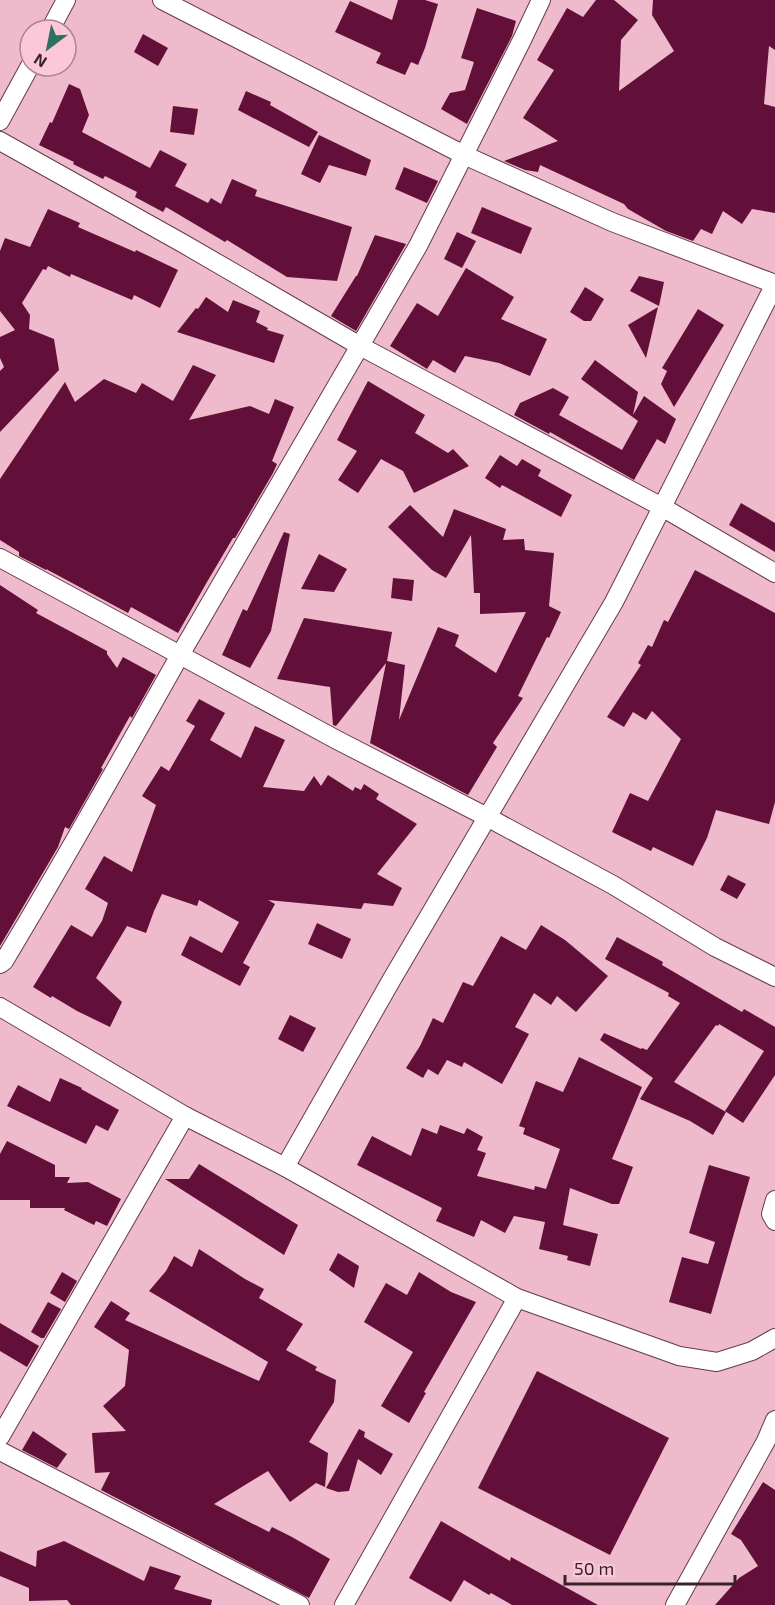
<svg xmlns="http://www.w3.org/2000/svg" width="775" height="1605" font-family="'Exo 2',sans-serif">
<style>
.building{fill:#621039}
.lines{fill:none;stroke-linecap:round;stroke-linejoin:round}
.minor-casing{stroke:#653b4b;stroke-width:20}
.minor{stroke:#fff;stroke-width:18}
</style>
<rect width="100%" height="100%" fill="#eebacc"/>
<g class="building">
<polygon points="398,0 425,0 438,4 425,48 418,65 411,62 405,75 376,63 381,53 335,32 350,1 392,20"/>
<polygon points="596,0 614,0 638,20 621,40 619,91 674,51 652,15 653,0 775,0 775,50 769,46 764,104 775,107 775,213 752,209 742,224 723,211 712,234 701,229 693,241 666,231 628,209 624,204 540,165 538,172 525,170 504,161 558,141 523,118 554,70 537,60 567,8 583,17"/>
<polygon points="477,8 516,21 512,36 467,124 441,109 450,93 465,90 474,62 461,58"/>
<polygon points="143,34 168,48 158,66 134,52"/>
<polygon points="69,84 80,89 89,115 82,132 150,168 160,150 187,164 175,186 208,203 211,198 221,204 232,179 257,190 255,196 352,227 337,281 287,277 227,240 225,242 166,207 163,212 135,197 137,192 105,176 103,179 73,164 74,162 39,145 50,122 52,123"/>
<polygon points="246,91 271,102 270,105 318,132 309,147 238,110"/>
<polygon points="173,106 198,109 194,135 170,132"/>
<polygon points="319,135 371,160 366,176 329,165 320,183 301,174"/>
<polygon points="404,167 438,181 427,203 395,189"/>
<polygon points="482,207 532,228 521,254 471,233"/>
<polygon points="48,209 80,223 78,227 135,252 136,250 178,270 160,308 134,295 132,300 71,274 70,277 48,266 46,270 43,269 22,303 30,315 29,329 54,339 59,370 0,432 0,371 4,367 0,358 0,337 15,330 0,311 0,251 5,238 30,247"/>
<polygon points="457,232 476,241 462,268 444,259"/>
<polygon points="375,235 406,244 356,331 331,316 356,276 357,276"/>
<polygon points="466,268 514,297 501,319 547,339 530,376 499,363 465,356 455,373 433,360 427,369 390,346 417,303 438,316"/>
<polygon points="639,276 664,282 659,306 630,291"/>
<polygon points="585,287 604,299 591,321 584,321 570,312"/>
<polygon points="206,297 228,312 233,300 260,311 256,322 268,328 267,330 284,335 274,363 177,332 196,308 198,309"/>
<polygon points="658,307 646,358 628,325"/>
<polygon points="698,309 724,325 674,407 661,384 667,371 662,368"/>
<polygon points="595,360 638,392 633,415 644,396 676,419 665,444 657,439 634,480 550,432 549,434 514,415 520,403 553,388 569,397 559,415 622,450 638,421 581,379"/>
<polygon points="193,365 216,375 189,420 250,406 269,414 275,399 294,407 272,461 277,464 273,473 235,538 233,538 207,582 178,633 131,607 128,613 46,569 46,570 19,556 19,552 0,540 0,479 65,382 75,402 104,379 136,393 142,383 173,401"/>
<polygon points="368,381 425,415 415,433 448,453 453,449 469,466 414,493 403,471 381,459 358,493 338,480 357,451 337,440"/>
<polygon points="500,455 517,466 522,459 541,470 538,476 572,495 561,517 502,485 500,488 485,478"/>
<polygon points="741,503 775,523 775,552 729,525"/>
<polygon points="410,505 443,537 454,509 506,529 503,540 524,539 525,550 554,553 549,606 561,612 549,638 547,637 518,696 523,698 493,743 497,747 468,795 370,743 386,663 336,726 333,725 330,687 277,679 304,618 392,632 387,661 405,665 399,720 438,627 459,635 455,646 496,673 526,612 480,614 480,593 474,593 471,535 446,578 432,570 388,527"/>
<polygon points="284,532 290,534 271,631 250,668 222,655 243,609 247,611"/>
<polygon points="319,554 347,569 334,592 301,589"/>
<polygon points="695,570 775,613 775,802 769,824 716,810 707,838 693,866 653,847 651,851 612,832 630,793 648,801 681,739 652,711 646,720 633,712 624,727 607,717 641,665 638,663 648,645 652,647 664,620 668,622"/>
<polygon points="393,578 414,580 412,601 391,598"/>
<polygon points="0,585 38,610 36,613 107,651 107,654 117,668 123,657 156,675 132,718 130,716 101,768 103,769 69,829 65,827 58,847 0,946"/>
<polygon points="199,699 225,713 210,740 241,758 255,726 285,740 263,787 304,791 314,776 321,786 328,775 353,791 355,787 361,790 364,784 379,794 376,799 417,824 377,874 402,888 393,906 364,903 361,909 268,900 275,904 243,963 250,967 240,986 181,955 190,936 222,953 239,922 199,900 197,906 162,894 154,911 146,933 127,926 96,978 122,1002 110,1027 77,1011 52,996 51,998 33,987 71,925 92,937 102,921 108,903 85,889 104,856 132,872 156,805 142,796 161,766 169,771 195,726 186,721"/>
<polygon points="728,875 746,884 737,899 720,890"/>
<polygon points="317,923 351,939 342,959 308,944"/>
<polygon points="541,925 565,940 608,976 576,1012 557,996 551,1005 534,993 515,1027 529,1034 502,1084 464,1062 462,1067 447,1060 438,1075 428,1069 423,1078 406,1068 420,1046 433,1018 443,1023 463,982 473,986 501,936 526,950"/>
<polygon points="617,937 663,962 662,965 742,1012 744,1009 775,1027 775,1075 743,1123 725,1111 764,1051 719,1024 718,1026 716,1025 674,1082 726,1112 713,1135 690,1121 640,1099 653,1078 600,1040 604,1033 641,1049 642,1048 647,1050 680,1003 668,996 669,993 605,959"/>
<polygon points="290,1015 316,1028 303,1052 278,1039"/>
<polygon points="579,1057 642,1087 612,1159 633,1167 619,1204 612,1204 570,1188 563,1225 598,1234 590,1266 567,1260 568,1256 539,1249 545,1222 514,1216 505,1233 481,1220 474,1237 436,1221 442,1208 357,1165 372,1136 411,1156 422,1128 437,1134 440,1125 464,1134 467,1128 483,1137 477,1150 486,1153 477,1176 534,1190 535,1186 546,1189 560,1149 523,1134 525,1128 519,1126 536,1081 563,1092"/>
<polygon points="60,1078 82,1088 81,1089 119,1110 108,1131 96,1125 86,1144 7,1106 18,1085 50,1102"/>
<polygon points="7,1141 55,1165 55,1177 70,1177 67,1183 88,1182 121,1199 107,1226 96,1221 94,1225 64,1210 65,1208 30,1208 30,1200 0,1200 0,1154"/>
<polygon points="199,1164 298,1225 284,1255 165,1179 189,1179"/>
<polygon points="709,1165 750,1177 711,1314 669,1302 682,1257 708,1264 715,1242 689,1233"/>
<polygon points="199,1249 245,1279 264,1289 259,1298 303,1324 286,1350 317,1367 315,1370 336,1380 334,1402 309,1442 328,1453 325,1487 316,1483 290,1502 268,1471 214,1504 269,1532 272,1527 292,1537 330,1559 309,1598 101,1490 110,1472 95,1473 92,1433 126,1431 103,1406 125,1386 129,1350 94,1327 111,1301 130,1313 125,1320 259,1381 268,1362 149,1291 166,1271 174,1256 192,1267"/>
<polygon points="338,1253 359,1266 354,1288 329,1270"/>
<polygon points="62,1272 77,1281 65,1302 50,1293"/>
<polygon points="419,1272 451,1292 476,1302 424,1392 426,1393 409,1423 381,1406 413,1352 364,1322 386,1283 407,1295"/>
<polygon points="48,1302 61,1309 44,1338 41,1338 31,1332"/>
<polygon points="0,1323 39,1346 27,1367 0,1351"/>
<polygon points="537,1371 669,1438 610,1555 478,1488"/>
<polygon points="359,1429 365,1432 364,1437 393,1454 381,1475 358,1459 349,1491 338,1492 326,1488"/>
<polygon points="33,1431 67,1454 57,1468 22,1450"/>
<polygon points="763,1482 775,1490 775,1605 715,1605 739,1578 758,1566 741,1540 731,1534"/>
<polygon points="441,1521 510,1561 511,1557 598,1605 512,1605 491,1593 489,1595 464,1580 451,1602 409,1578"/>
<polygon points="64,1541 144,1581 150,1566 181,1576 174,1589 212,1600 211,1605 71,1605 67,1600 29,1601 29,1588 0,1576 0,1551 36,1567 37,1551"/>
</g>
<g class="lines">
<defs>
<g id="minor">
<polyline points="162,0 464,155 612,222 775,284"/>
<polyline points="50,30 66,0"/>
<polyline points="0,121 30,66"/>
<polyline points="0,141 184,244 360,346 662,507 775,573"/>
<polyline points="0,558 180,655 418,246 522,40 541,0"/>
<path d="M0 964 4 961C65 860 122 758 180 655L337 740 487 817 613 885 715 947 775 977"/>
<polyline points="0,1007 185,1116 285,1167 517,1298 679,1356 717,1362 752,1351 775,1338"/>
<polyline points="285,1167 392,979 614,602 775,284"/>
<polyline points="775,1200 771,1214 775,1221"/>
<polyline points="0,1437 185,1116"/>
<polyline points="0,1451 300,1605"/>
<polyline points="344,1605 517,1298"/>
<polyline points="675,1605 766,1441 775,1420"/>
</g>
</defs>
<use href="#minor" class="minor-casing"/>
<use href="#minor" class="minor"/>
</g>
<g transform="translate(48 48) rotate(212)"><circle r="28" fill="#fbc7d9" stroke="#ac8593" stroke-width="1.5"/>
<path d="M0-4.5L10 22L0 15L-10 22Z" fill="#2e7061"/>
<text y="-9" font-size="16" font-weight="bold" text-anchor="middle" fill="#362229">N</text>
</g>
<path d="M565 1575v9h170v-9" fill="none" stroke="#362229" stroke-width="3"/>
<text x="574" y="1575" font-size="18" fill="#362229" stroke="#fbc7d9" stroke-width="4.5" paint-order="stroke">50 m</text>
</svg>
